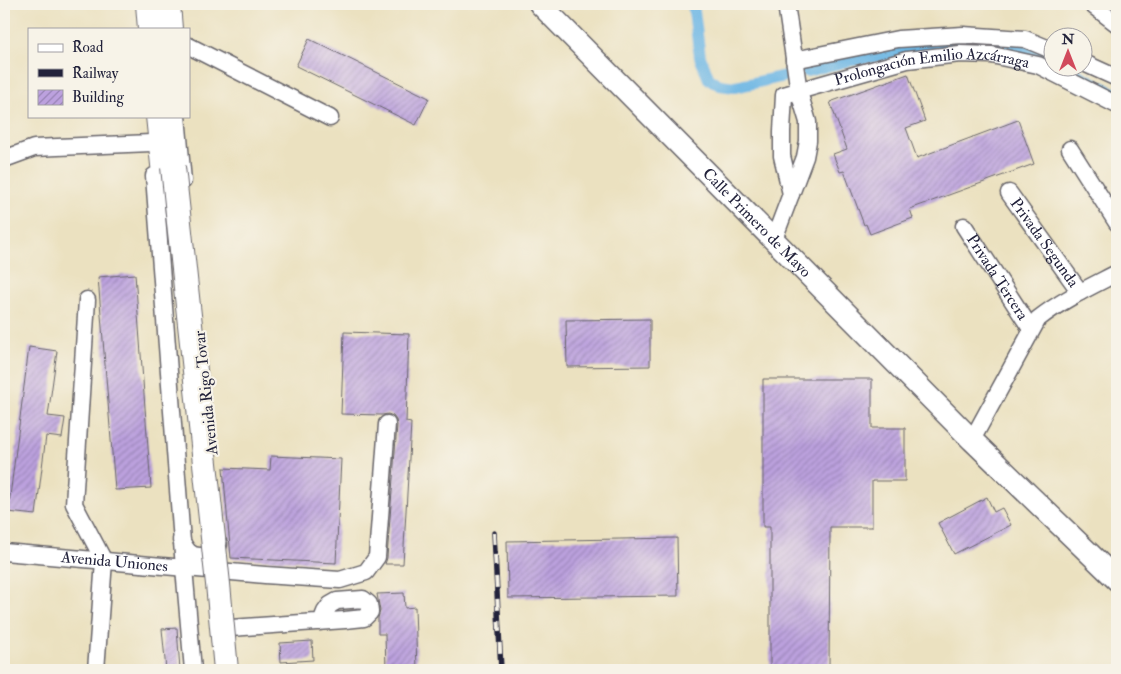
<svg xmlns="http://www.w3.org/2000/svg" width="1121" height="674" font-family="'IM FELL Double Pica',serif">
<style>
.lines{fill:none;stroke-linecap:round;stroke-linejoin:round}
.canal{stroke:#6cb6e4;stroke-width:12}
.building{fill:url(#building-hatch)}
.minor-casing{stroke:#68656a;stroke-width:19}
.major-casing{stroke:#68656a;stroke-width:24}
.highway-casing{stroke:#68656a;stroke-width:26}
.minor{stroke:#fff;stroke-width:16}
.major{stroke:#fff;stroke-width:21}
.highway{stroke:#fff;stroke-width:24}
.rail-casing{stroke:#22223b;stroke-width:5.5}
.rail{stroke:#f7f3e8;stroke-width:4;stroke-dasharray:11;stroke-linecap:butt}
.highway-bridge-casing{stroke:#68656a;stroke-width:26;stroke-linecap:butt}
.highway-bridge{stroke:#fff;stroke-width:24}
.labels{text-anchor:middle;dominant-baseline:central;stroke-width:4.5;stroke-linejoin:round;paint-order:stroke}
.street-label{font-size:16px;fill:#22223b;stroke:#f7f3e8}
</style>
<defs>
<pattern id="building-hatch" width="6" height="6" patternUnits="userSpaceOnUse" patternTransform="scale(1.25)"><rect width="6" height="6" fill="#bca1de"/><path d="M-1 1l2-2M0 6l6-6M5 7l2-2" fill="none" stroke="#9883b5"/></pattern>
</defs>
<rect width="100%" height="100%" fill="#f7f3e8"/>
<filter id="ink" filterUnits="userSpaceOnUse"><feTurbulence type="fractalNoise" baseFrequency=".02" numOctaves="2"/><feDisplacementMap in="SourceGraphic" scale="10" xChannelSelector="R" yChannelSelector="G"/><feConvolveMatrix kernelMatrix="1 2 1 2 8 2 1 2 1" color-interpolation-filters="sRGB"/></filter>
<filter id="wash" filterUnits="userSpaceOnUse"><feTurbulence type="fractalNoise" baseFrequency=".0096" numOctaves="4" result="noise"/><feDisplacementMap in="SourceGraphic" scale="20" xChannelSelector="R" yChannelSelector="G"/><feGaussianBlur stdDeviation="1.12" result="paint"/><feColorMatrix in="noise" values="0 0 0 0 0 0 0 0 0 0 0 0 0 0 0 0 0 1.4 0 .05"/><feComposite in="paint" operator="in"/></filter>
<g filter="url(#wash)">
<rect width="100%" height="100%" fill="#ebe1c0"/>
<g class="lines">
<g class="canal">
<polyline points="693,4 700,57 709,79 720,85 735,87 785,76"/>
<polyline points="1065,68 1117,95"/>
<polyline points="807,71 847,61 937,46 1000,45 1037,53 1054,61"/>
</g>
</g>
<g id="blocks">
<g class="building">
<polygon points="309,39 429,98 416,125 296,66"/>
<polygon points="908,74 925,121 906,128 917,158 1018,120 1034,164 910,209 913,218 870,234 866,224 864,225 844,171 840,172 833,154 847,149 830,102"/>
<polygon points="135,274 151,488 115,490 98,277"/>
<polygon points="650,319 650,366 567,367 566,320"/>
<polygon points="344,332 409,334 406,422 411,423 403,564 385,564 387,558 397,425 396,420 393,416 388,414 382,415 341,414"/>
<polygon points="29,347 57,351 48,416 65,418 62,438 46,436 36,515 8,512"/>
<polygon points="763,379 872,379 872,428 905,428 905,481 872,481 872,527 830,527 829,670 770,670 770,527 763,527"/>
<polygon points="271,456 341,459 336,563 231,558 223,468 270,470"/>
<polygon points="987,497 994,512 1002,508 1011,525 954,554 938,523"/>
<polygon points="677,538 678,596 508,598 507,541"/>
<polygon points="404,593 405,608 415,607 417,670 386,670 385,634 378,634 378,618 380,611 377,594"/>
<polygon points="177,628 180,670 166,670 162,629"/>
<polygon points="312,641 313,660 281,662 280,643"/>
</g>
</g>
</g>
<g filter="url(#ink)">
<use href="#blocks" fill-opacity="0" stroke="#68656a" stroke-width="1"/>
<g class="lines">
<defs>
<g id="minor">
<polyline points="1091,4 1117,24"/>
<polyline points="189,46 330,118"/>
<polyline points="794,60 898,39 963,35 1025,39 1054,51"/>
<polyline points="1084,63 1117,78"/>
<polyline points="177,116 183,181"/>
<polyline points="1070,149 1117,223"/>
<polyline points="4,159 34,148 151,143"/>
<polyline points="154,176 184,568 193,670"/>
<path id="s1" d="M1009 193 1080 292"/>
<path id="s2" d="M791 194 782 156V131L784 95 907 60 960 54 992 55 1038 65 1117 105"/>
<path id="s3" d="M964 226 1031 329"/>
<polyline points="774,239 805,157 808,141 808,122 799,92 786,4"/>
<polyline points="87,300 74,504 104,561 96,670"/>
<path d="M972 440 1038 319C1062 300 1090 287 1117 273"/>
<path d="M181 540C183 543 185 548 188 551 196 560 216 556 219 544"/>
<path id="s4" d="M4 552 265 575 340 580 366 572 377 557 387 424"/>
<polyline points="231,628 345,620 364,618 370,612 369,604 363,599 337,601 330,605 325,612 321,622"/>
</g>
<g id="major">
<path id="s5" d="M540 4 972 440 1117 580"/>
</g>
<g id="highway">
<polyline points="148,4 150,29"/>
<polyline points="168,4 170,29"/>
<polyline points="158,116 166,194"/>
</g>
</defs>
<use href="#minor" class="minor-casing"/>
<use href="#major" class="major-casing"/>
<use href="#highway" class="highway-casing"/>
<use href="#minor" class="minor"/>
<use href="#major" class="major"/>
<use href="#highway" class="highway"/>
<defs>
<polyline id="rail" points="494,533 501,670"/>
</defs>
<use href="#rail" class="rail-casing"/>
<use href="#rail" class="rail"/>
<defs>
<polyline id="highway-bridge" points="173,167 218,584 226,670"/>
</defs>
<use href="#highway-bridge" class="highway-bridge-casing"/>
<use href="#highway-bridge" class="highway-bridge"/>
</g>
</g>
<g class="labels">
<g class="street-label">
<text stroke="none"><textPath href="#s2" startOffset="252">Prolongación Emilio Azcárraga</textPath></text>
<text stroke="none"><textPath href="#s5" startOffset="308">Calle Primero de Mayo</textPath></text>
<text stroke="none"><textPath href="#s1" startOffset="61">Privada Segunda</textPath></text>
<text stroke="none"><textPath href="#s3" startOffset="61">Privada Tercera</textPath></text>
<text transform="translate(206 393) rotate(-96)">Avenida Rigo Tovar</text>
<text stroke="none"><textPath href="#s4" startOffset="111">Avenida Uniones</textPath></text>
</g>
</g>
<rect width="1121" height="674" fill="none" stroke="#f7f3e8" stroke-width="20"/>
<rect x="28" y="28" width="162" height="90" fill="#f7f3e8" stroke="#a29fa3"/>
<rect x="38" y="44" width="25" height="8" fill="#ffffff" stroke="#a29fa3"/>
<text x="72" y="52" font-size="15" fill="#22223b">Road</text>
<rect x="38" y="69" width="25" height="8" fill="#22223b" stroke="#a29fa3"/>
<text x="72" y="78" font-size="15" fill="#22223b">Railway</text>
<rect x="38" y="90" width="25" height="15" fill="url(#building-hatch)" stroke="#a29fa3"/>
<text x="72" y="102" font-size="15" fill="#22223b">Building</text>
<g transform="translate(1068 52)"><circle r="24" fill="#f7f3e8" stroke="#a29fa3"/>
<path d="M0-4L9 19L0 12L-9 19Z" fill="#d1495b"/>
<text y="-8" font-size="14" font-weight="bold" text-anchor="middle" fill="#22223b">N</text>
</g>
</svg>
